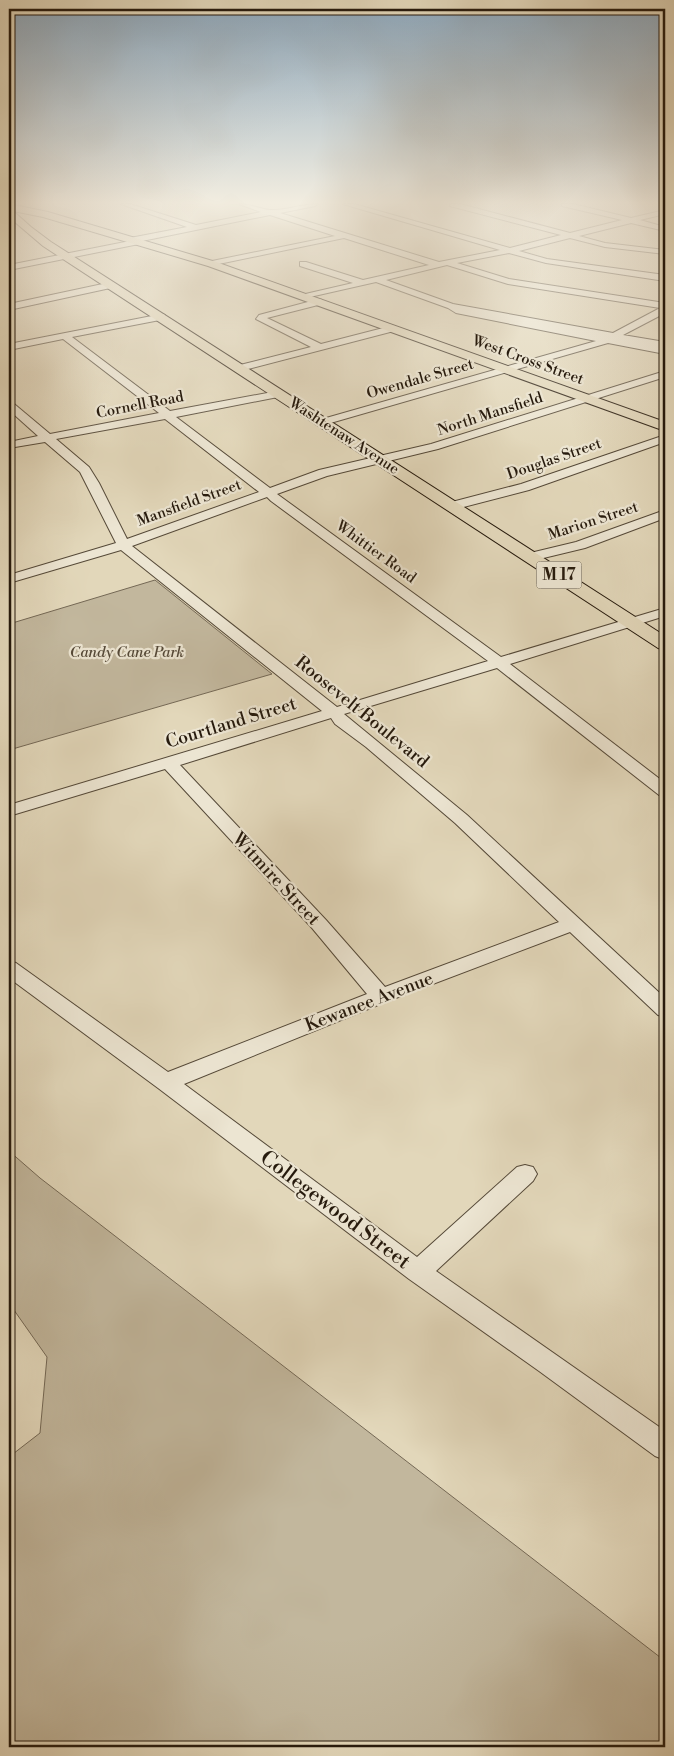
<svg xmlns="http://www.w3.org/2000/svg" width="674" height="1756" font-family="'Libre Bodoni',serif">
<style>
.green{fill:#c2b79d;stroke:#746855}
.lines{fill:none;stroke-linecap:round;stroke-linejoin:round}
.minor-casing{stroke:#554938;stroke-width:2}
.major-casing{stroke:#261a0d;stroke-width:2}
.minor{fill:#ece5d2;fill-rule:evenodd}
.major{fill:#e2d7ba;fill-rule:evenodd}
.labels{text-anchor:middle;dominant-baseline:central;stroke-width:4.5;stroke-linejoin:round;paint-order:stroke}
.far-street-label{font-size:15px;fill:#261a0d;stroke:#ece5d2}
.far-park-label{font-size:15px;font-style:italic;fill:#554938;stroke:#ece5d2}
.shield{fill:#ece5d2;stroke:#615748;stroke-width:1}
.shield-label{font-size:16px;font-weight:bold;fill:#261a0d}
.street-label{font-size:18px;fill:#261a0d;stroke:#ece5d2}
.near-street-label{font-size:21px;fill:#261a0d;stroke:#ece5d2}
</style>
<rect width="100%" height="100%" fill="#e2d7ba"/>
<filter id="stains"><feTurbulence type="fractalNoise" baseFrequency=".004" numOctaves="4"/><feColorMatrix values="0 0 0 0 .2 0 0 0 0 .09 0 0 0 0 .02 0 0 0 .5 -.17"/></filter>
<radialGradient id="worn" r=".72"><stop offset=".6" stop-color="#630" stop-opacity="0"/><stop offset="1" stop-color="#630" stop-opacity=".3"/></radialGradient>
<g class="green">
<polygon points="155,580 272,674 9,750 9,624"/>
<polygon points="9,1151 40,1178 665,1661 665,1747 9,1747 9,1457 40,1433 47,1357 9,1303"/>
</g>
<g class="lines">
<defs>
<g id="minor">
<path d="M121 204H130L196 225 261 212 239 204C250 204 259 209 270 210 283 211 303 204 318 204L315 206 280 213 439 262 500 250 343 204H354L510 248 561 235 450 206V204H460L570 233 622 220 562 206V204H573L631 218 665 210V214L640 220 665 227V231L631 223 579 236 605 243 665 250V254L605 247 570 238 519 251 547 259 665 275V281L546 263 509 253 457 263 509 279 665 303V313L623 335 665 342V348L653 346 665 348V354L608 343 327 424H319L317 422 319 420 596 341 456 313 448 308 376 282 301 299V295L353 283 300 266V262H306L363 280 429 265 344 238 209 266V262L212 261 335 236 270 215 142 241V244H139L9 270V265L130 241V238L187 227ZM447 265 508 284 660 308 613 333 453 304 386 280Z"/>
<polygon points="112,282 116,285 115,287 9,310 9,304"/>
<polygon points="319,299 322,300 322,304 267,318 321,344 391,326 396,329 394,331 244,370 236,370 236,366 311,347 256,319 259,315"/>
<path d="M162 314 165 315V319L72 337 170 411 278 391 282 392 283 394 278 397 176 417 270 488 319 470 431 444 665 371V377L438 449 327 476 277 494 501 657 665 608V616L510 664 665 783V796L659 795 497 668 344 714 467 815 665 998V1017L658 1015 570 932 388 1001 184 1084 417 1257 517 1167 525 1165 533 1167 537 1174 533 1181 436 1271 665 1431V1460L655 1456 539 1371 409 1279 158 1088 9 978V961L16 963 168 1072 367 994 312 928 165 769 9 816V805L322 711 121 550 9 583V575L116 543 80 472 45 442 9 448V442L38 436 9 410V402L13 403 50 434 159 413 63 339 9 350V344ZM165 419 259 492 127 539 99 483 89 467 56 439ZM267 497 271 501 488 661 337 707 132 546ZM331 718 335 724 366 747 455 823 559 922 385 987 326 920 180 765Z"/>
<polygon points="665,435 665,442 529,490 452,510 446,506 448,503 521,484"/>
<polygon points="665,510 665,518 585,548 531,561 524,557 526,554 576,542"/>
</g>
<polygon id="major" points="9,204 48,212 216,262 665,422 665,431 208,266 43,217 13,211 31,227 51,242 665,636 665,650 658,648 43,246 9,217"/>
</defs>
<use href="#minor" class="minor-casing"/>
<use href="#major" class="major-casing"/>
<use href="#minor" class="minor"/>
<use href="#major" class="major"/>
</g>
<linearGradient id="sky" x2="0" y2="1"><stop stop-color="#8ca8be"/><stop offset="0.45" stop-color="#f2ede0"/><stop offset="1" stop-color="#f2ede0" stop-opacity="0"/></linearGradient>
<rect width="674" height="450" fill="url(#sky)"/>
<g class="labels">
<g class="far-street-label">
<text transform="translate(528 360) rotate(20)">West Cross Street</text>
<text transform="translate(420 379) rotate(-16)">Owendale Street</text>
<text transform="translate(140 405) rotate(-11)">Cornell Road</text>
<text transform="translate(490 414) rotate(-18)">North Mansfield</text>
<text transform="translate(344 436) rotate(33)">Washtenaw Avenue</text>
<text transform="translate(554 459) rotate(-19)">Douglas Street</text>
<text transform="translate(189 503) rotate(-20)">Mansfield Street</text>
<text transform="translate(593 521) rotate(-18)">Marion Street</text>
<text transform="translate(376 552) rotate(36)">Whittier Road</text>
</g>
<g class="far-park-label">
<text x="127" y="652">Candy Cane Park</text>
</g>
<rect class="shield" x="536.5" y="561.5" width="45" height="27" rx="4"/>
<g class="shield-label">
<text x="559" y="575">M 17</text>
</g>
<g class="street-label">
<text transform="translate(362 712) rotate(39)">Roosevelt Boulevard</text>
<text transform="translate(231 723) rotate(-17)">Courtland Street</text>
<text transform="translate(276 879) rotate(47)">Witmire Street</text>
<text transform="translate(369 1002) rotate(-21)">Kewanee Avenue</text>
</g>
<g class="near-street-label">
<text transform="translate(335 1210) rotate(37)">Collegewood Street</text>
</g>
</g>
<rect width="674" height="1756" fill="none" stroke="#e2d7ba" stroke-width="30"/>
<rect x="10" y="10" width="654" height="1736" fill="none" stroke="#261a0d" stroke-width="2.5"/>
<rect x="15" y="15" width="644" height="1726" fill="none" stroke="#261a0d"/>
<rect width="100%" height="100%" filter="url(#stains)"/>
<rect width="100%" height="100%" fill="url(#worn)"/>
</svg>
